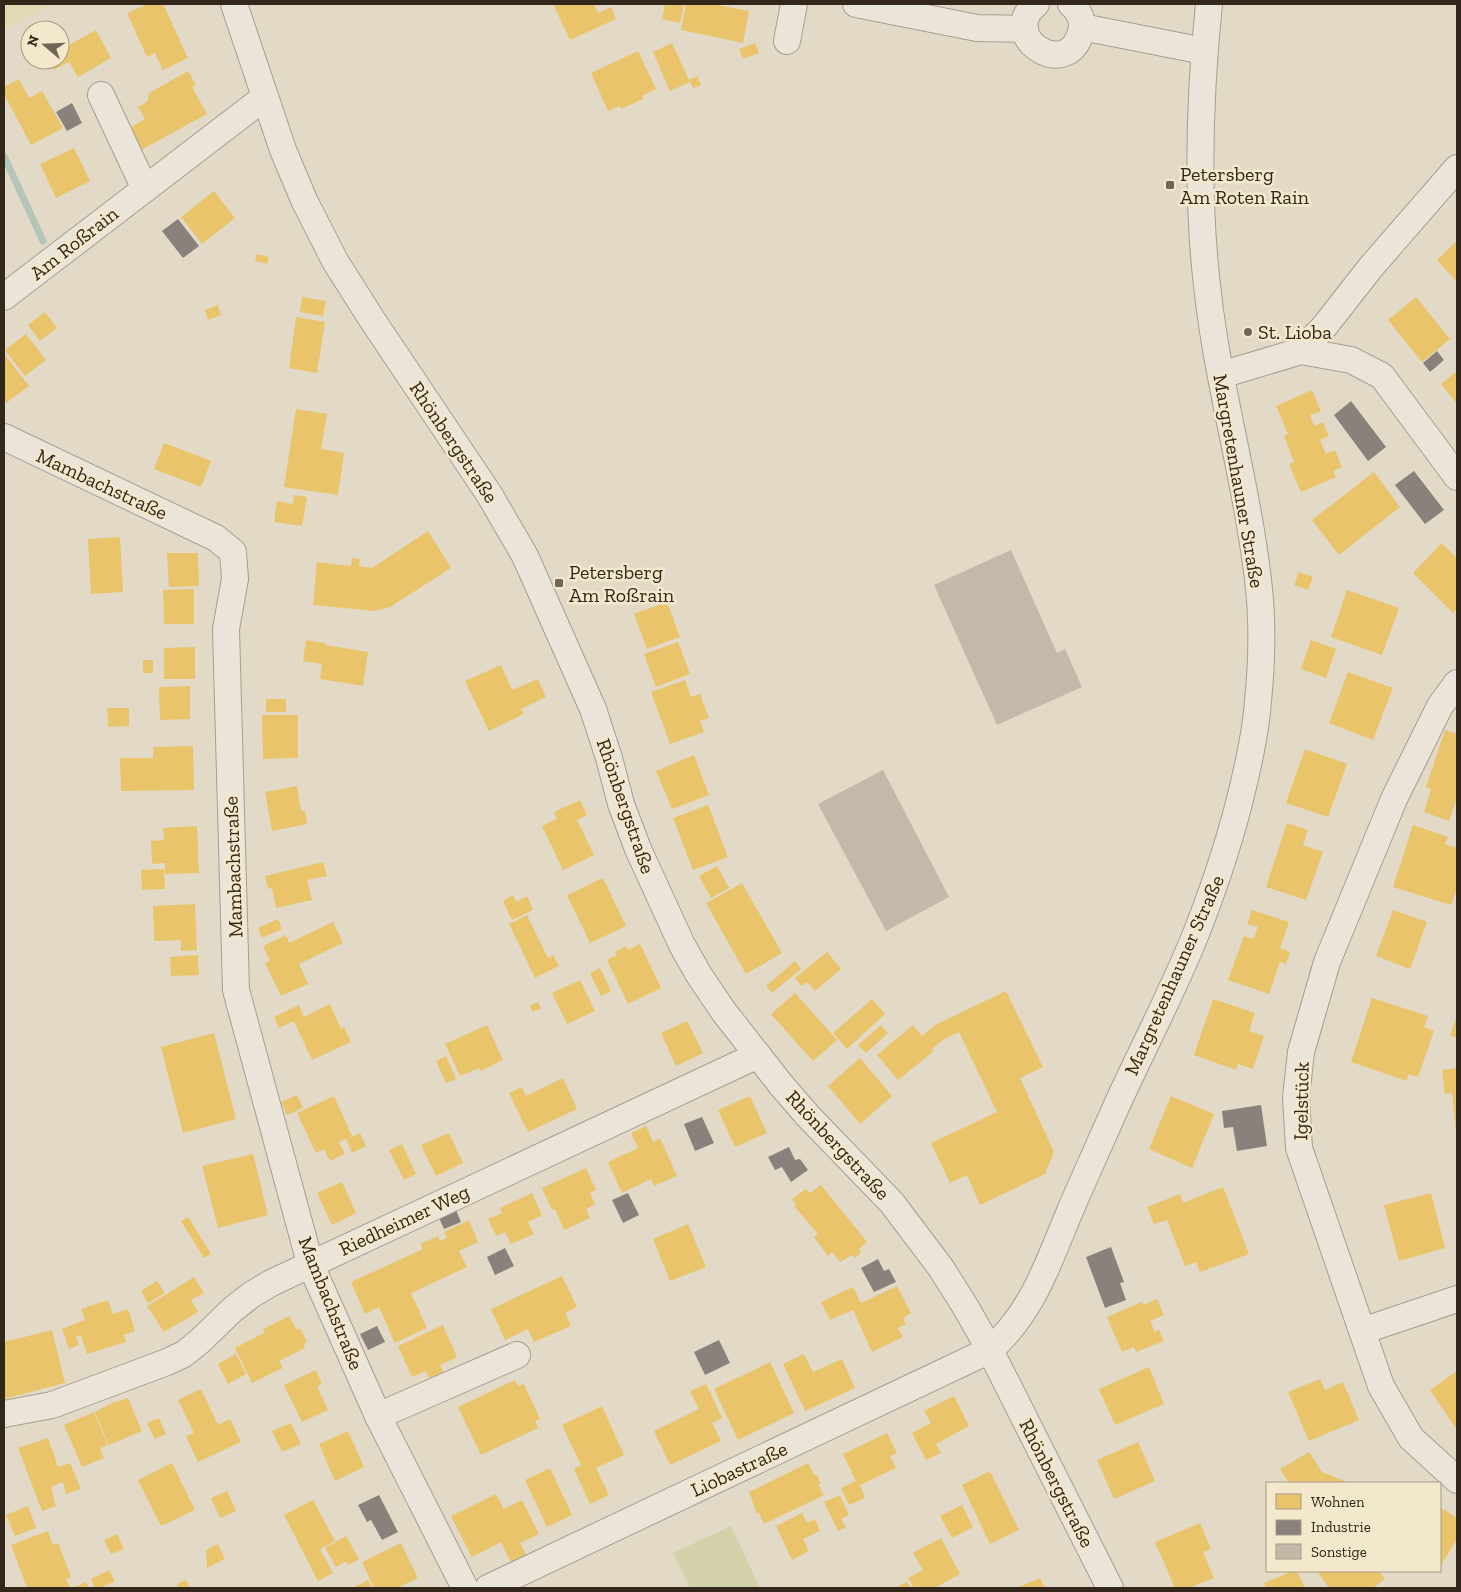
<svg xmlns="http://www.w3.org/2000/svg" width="1461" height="1592" font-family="'Zilla Slab',serif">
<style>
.farmland{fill:#e2d9b7}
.green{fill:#d2d1a9}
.homes{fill:#e9c46a}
.industry{fill:#8a817c}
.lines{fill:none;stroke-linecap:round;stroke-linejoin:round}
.stream{stroke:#b4c6ba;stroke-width:7}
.building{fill:#c5b8a8}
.minor-casing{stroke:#a69e91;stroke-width:28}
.minor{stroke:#eae4d9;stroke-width:26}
.poi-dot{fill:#706557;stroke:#f4e8cc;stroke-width:2}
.labels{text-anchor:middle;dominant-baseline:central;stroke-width:5;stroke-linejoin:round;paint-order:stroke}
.poi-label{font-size:20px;fill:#33261b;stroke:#f4e8cc;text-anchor:start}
.street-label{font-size:20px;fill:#33261b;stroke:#f4e8cc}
</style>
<rect width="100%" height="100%" fill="#e2dac7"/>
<polygon class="farmland" points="4,4 54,4 4,29"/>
<polygon class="green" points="731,1526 760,1588 690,1588 673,1553"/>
<g class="homes">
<polygon points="148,4 163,4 188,58 163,70 155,53 147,57 127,13"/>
<polygon points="553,4 594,4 598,13 611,7 616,19 570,40"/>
<polygon points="665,4 684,4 680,23 662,19"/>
<polygon points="686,4 712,4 749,11 743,43 681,30"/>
<polygon points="96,30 111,58 78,77 69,62 54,70 49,60 60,60 60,41 64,48"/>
<polygon points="672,43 689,80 697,76 701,85 693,88 690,82 670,91 653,52"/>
<polygon points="755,43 759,53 743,59 739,49"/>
<polygon points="638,51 656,89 642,96 643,99 621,109 620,106 608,111 591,73"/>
<polygon points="188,71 196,85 192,87 207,114 141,150 129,128 145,119 138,107 147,102 149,93"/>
<polygon points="19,79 29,98 42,91 63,128 31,145 4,94 4,87"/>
<polygon points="74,148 90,181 56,198 40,164"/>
<polygon points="214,191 235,218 202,244 181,217"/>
<polygon points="1457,241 1457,282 1437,260"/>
<polygon points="257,254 269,257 267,264 255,261"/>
<polygon points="302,297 326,301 323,316 300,312"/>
<polygon points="1416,297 1450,339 1422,362 1388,320"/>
<polygon points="218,305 221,315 208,320 205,310"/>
<polygon points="45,312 57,328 40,341 28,325"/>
<polygon points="296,317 325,322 317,373 289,368"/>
<polygon points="26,334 46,360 25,376 5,350"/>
<polygon points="5,355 29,386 6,403 4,401 4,356"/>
<polygon points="1457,371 1457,404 1441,384"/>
<polygon points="1312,390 1321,411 1310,415 1314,426 1323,422 1329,436 1320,440 1326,454 1335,450 1342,467 1333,471 1336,477 1301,492 1289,464 1294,462 1284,436 1288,434 1276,406"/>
<polygon points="296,409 327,414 321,449 344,453 338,495 284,487"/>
<polygon points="164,443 211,461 201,487 154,469"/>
<polygon points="1374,472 1400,507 1339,555 1312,520"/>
<polygon points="294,495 307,497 302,526 274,522 277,501 293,504"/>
<polygon points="428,531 451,568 390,607 374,611 313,605 317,562 351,566 352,558 360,559 359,566 372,568"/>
<polygon points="120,537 123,592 91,594 88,539"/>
<polygon points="1442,543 1457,558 1457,609 1453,613 1413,573"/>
<polygon points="167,553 198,553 199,586 169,587"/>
<polygon points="1299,572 1313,577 1308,590 1294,585"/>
<polygon points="194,589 194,624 164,624 163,590"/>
<polygon points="1347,590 1399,608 1382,655 1331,637"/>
<polygon points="667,602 680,637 647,649 634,614"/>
<polygon points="306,640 325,643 325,645 368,652 363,686 320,679 322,664 303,661"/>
<polygon points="1311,640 1336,649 1326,678 1301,669"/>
<polygon points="678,642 690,674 656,687 644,654"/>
<polygon points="195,647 195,679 164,679 164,648"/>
<rect x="143" y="660" width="10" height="13"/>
<polygon points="501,665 512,690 538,679 546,697 521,709 524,714 489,731 465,681"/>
<polygon points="1348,672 1393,688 1373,740 1329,723"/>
<polygon points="685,680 691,697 700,694 709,718 700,721 704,732 670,744 651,692"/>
<polygon points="190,686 190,719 160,720 159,687"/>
<rect x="266" y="699" width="20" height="13"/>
<polygon points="107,708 129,708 129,726 108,727"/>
<polygon points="262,715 298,715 298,758 263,759"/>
<polygon points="1445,730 1457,734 1457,798 1449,821 1424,812 1431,789 1426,787"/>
<polygon points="193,746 194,790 121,791 120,758 153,758 153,747"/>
<polygon points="1305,749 1347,764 1328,817 1286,803"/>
<polygon points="694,755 709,795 672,809 656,771"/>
<polygon points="297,786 301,811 305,811 307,824 272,831 265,792"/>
<polygon points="580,800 587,815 577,820 594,855 563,870 542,826 557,819 554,812"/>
<polygon points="708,805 728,857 693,870 673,818"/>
<polygon points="1287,823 1308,830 1303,845 1323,852 1306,900 1266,887"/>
<polygon points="1413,825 1448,837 1445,844 1457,848 1457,888 1451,905 1393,887"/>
<polygon points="197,826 199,873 165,874 165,863 152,864 151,841 164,840 163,828"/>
<polygon points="323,862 327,876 307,880 312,900 276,908 272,888 268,889 265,876"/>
<polygon points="717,866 729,888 711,898 699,876"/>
<polygon points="164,869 165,889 142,890 141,870"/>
<polygon points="603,878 626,926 590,943 567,895"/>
<polygon points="742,883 782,953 746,974 706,903"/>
<polygon points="513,895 516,902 527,896 533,910 512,920 503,901"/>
<polygon points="195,904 197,950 181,951 181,940 154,941 153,906"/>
<polygon points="1252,910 1289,922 1280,948 1290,952 1286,964 1280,962 1269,994 1228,980 1244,936 1253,939 1258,927 1247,924"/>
<polygon points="1393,910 1427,922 1410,969 1376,956"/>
<polygon points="527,915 548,958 553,955 559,966 535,978 509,924"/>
<polygon points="278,919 282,929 262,938 258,928"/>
<polygon points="333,922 343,943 299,964 308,984 281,996 265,963 270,961 263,946 286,935 289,943"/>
<polygon points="640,944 661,988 628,1004 607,960 617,955 615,952 626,946 628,950"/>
<polygon points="827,952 841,969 815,991 807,982 801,986 795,978"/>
<polygon points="198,955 199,975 171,976 170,957"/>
<polygon points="795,961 801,969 772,993 766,986"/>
<polygon points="600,968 611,991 601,996 590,973"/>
<polygon points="580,980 595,1011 567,1024 552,993"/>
<polygon points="1006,991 1043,1067 1020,1078 1054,1152 1045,1174 980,1205 967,1175 950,1183 931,1143 997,1112 959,1032 944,1039 932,1049 934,1051 898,1080 877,1055 913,1025 922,1036 935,1025"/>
<polygon points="795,993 837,1040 813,1061 771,1014"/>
<polygon points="1372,998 1428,1016 1424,1027 1434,1031 1418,1077 1408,1074 1407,1081 1351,1062"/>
<polygon points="872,999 885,1014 847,1049 833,1033"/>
<polygon points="1213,999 1255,1013 1249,1031 1264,1036 1253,1069 1238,1064 1236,1070 1194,1055"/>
<polygon points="538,1002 541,1008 533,1012 529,1006"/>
<polygon points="330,1004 341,1029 344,1027 351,1042 312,1060 294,1021 279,1028 274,1017 299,1005 304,1017"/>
<polygon points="1457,1016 1457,1038 1450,1035"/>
<polygon points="687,1021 703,1053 676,1066 661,1033"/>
<polygon points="487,1025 503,1060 481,1071 479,1068 460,1076 445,1044"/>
<polygon points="881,1025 888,1033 866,1053 858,1045"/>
<polygon points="214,1033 236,1119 183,1133 161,1047"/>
<polygon points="446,1056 456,1079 446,1083 436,1061"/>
<polygon points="860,1058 892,1096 860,1124 828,1086"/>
<polygon points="1457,1068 1457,1131 1456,1131 1452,1093 1445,1094 1442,1070"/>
<polygon points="563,1078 577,1109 528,1132 509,1093 522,1087 526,1096"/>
<polygon points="297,1095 303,1108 287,1115 281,1102"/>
<polygon points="334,1096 352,1136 339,1142 345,1154 330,1161 324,1149 316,1153 297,1113"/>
<polygon points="750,1096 767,1133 735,1147 718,1110"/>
<polygon points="1171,1096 1214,1114 1192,1168 1149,1149"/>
<polygon points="646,1126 653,1142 660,1138 677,1176 654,1186 651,1179 622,1193 608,1162 638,1148 631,1133"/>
<polygon points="360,1133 366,1146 352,1153 346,1139"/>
<polygon points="449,1133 463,1163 436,1176 421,1145"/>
<polygon points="402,1144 416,1174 404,1180 389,1150"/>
<polygon points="253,1154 268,1215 218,1228 202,1166"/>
<polygon points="586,1168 596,1190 590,1193 595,1204 586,1209 590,1218 564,1230 555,1209 552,1210 542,1188"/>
<polygon points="342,1182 356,1213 332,1225 317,1193"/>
<polygon points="821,1185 867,1242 859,1249 861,1252 855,1258 852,1255 840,1262 832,1252 828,1256 814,1237 818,1234 794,1206 796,1205 792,1199 806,1189 810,1193"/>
<polygon points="1223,1187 1249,1254 1200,1272 1196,1262 1185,1266 1167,1220 1154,1224 1147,1207 1180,1194 1183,1203"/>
<polygon points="532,1193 542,1215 528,1222 534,1234 511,1244 505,1232 496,1236 488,1219 502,1213 500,1208"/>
<polygon points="1431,1193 1445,1248 1399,1261 1384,1205"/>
<polygon points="188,1217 211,1254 204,1258 181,1221"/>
<polygon points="469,1220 478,1242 459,1251 467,1267 411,1293 427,1328 395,1343 379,1307 365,1314 351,1282 423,1249 420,1244 438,1236 440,1241 447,1238 444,1232"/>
<polygon points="688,1224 706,1267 670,1281 653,1239"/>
<polygon points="562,1276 577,1307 565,1313 571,1326 534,1342 528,1329 505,1340 491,1309"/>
<polygon points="194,1277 204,1293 191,1300 198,1312 164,1332 147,1306"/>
<polygon points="157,1281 165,1293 148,1303 141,1291"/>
<polygon points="897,1286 911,1313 903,1318 906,1324 898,1328 903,1337 872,1352 853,1310 830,1320 821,1302 853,1287 861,1303"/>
<polygon points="1157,1299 1164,1315 1150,1321 1155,1332 1159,1330 1164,1341 1136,1352 1134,1347 1122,1352 1107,1317 1142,1302 1144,1305"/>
<polygon points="108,1300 113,1314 128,1309 135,1331 124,1335 126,1342 87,1354 81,1335 76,1337 79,1345 69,1349 62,1329 85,1320 81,1309"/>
<polygon points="289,1316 297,1330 300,1328 307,1342 304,1344 305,1348 279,1361 283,1368 252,1383 235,1348 264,1333 263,1329"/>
<polygon points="443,1325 457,1357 440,1365 443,1372 429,1378 426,1371 412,1377 398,1346"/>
<polygon points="52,1330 65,1383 4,1399 4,1342"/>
<polygon points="236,1354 246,1374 228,1384 218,1364"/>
<polygon points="804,1354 813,1372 842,1359 855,1388 805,1411 783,1364"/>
<polygon points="770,1362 794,1413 738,1440 714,1389"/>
<polygon points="1149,1367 1164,1404 1115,1425 1099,1389"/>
<polygon points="316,1370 322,1384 317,1386 328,1410 302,1422 284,1385"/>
<polygon points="1457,1371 1457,1430 1430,1390"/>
<polygon points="1320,1379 1325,1390 1343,1382 1359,1420 1309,1441 1288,1392"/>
<polygon points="515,1380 518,1386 524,1384 540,1419 535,1421 538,1428 481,1455 458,1407"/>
<polygon points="706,1384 722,1418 712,1423 721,1441 670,1465 654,1431 699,1409 690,1391"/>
<polygon points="201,1389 218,1425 230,1419 241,1442 198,1462 186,1436 194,1433 178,1400"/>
<polygon points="954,1396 969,1426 936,1444 941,1453 926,1460 912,1433 931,1423 924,1411"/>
<polygon points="128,1398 142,1431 109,1445 95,1412 116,1401 116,1402"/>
<polygon points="602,1406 624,1455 596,1468 609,1495 590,1504 574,1469 581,1465 562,1425"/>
<polygon points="94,1412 108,1445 100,1448 104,1458 82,1467 64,1425"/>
<polygon points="159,1418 166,1434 155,1439 147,1423"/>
<polygon points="291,1423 301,1444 282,1452 272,1431"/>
<polygon points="348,1431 364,1467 335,1481 319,1444"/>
<polygon points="887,1433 897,1453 890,1456 896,1468 860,1485 865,1498 849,1505 841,1488 856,1481 843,1454"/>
<polygon points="48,1438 58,1467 70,1463 81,1489 66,1494 63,1482 51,1487 56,1506 42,1511 18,1448"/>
<polygon points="1138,1442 1155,1481 1114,1499 1097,1460"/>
<polygon points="1309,1452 1322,1472 1349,1483 1289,1483 1280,1469"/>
<polygon points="172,1463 195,1510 161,1526 138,1480"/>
<polygon points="808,1463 814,1475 816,1474 821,1483 818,1484 824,1495 764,1524 759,1513 757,1514 749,1492"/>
<polygon points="550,1468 572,1515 547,1527 525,1480"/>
<polygon points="990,1471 1019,1530 990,1544 962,1485"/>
<polygon points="227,1491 236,1511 220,1518 211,1498"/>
<polygon points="496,1494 504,1509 522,1500 539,1534 520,1543 527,1557 512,1565 501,1542 472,1557 451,1516"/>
<polygon points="840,1495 849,1515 841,1519 846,1527 838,1531 824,1502"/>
<polygon points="313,1500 335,1541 320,1549 333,1573 318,1581 284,1515"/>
<polygon points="962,1505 973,1527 952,1538 940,1516"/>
<polygon points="28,1506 36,1528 15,1536 6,1515"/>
<polygon points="1440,1507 1457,1518 1457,1539 1441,1565 1440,1564"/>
<polygon points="802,1513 807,1523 815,1519 820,1531 803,1539 809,1551 792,1560 776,1526"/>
<polygon points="1200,1523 1211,1549 1203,1552 1214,1578 1189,1588 1175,1588 1155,1542"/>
<polygon points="48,1531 53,1545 58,1543 71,1577 66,1579 70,1588 27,1588 11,1545"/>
<polygon points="117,1534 124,1549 111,1554 104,1540"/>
<polygon points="346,1536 359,1559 348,1565 346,1561 336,1567 325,1548"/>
<polygon points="941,1538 960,1574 938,1586 939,1588 914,1588 908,1578 923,1570 913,1553"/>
<polygon points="401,1543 418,1578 397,1588 374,1588 362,1562"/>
<polygon points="218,1544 225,1559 207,1568 206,1550"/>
<polygon points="109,1570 115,1581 100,1588 95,1588 91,1579"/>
<polygon points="1293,1571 1297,1571 1305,1588 1266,1588 1264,1583"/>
<polygon points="1317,1571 1379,1571 1385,1579 1373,1588 1329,1588"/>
<polygon points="1040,1578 1045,1588 1016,1588"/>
<polygon points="186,1580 190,1588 179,1588 177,1584"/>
<polygon points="368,1580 372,1588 352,1588"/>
<polygon points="86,1582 89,1588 72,1588"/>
<polygon points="907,1582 911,1588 895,1588"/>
</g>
<g class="industry">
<polygon points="72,103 82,123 67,131 56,112"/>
<polygon points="178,219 199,246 183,258 162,231"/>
<polygon points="1437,351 1444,360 1430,372 1423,363"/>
<polygon points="1351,401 1386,447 1368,461 1334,415"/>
<polygon points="1414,471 1444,510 1425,524 1395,485"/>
<polygon points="1261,1105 1267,1146 1237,1151 1233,1127 1224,1128 1222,1111"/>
<polygon points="702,1117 714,1143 695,1151 684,1124"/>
<polygon points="789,1147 795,1160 800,1159 808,1170 791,1182 782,1167 775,1170 768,1157"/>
<polygon points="628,1193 639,1215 623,1223 612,1200"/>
<polygon points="453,1203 461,1222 444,1229 436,1211"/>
<polygon points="1111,1247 1124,1282 1120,1283 1126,1300 1105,1308 1086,1257"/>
<polygon points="505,1248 514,1266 495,1275 487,1257"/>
<polygon points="878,1259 884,1271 889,1269 896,1282 874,1292 861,1268"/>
<polygon points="377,1326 385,1342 368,1350 360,1334"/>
<polygon points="719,1340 730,1363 705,1375 694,1352"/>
<polygon points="379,1495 398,1532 382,1540 371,1520 367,1522 358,1505"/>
</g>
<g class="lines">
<polyline class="stream" points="4,156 43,241"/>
</g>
<g class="building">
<polygon points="1011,550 1057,653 1065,649 1082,687 997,725 934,585"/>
<polygon points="883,770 949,897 886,931 818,804"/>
</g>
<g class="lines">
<defs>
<g id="minor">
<polyline points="234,4 283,150 304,200 335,261 371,318 489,494 525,556 593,709 609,758 621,804 638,849 682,945 699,975 724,1012 782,1086 808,1116 892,1203 941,1268 965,1306 990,1350 1110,1588"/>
<polyline points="856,4 977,28 1025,29"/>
<path d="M1036 4C997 36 1067 83 1081 32 1084 21 1079 11 1071 4"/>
<polyline points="1082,27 1204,51"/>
<polyline points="787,41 794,4"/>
<polyline points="101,95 145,189"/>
<polyline points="4,297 265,97"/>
<polyline points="1301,351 1324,327 1371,267 1457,168"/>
<polyline points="1221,375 1301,351 1351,360 1382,376 1457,477"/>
<polyline points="4,437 216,538 233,552 235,579 226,629 236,990 310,1263 378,1416 465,1588"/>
<polyline points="1457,683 1440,706 1394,799 1327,962 1301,1052 1296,1097 1299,1148 1381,1386 1411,1438 1457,1480"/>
<polyline points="1362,1331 1457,1299"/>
<polyline points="4,1414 52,1405 167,1362 184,1354 200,1341 232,1310 251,1295 271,1283 758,1055"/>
<polyline points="378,1416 517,1355"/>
<path d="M488 1588 990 1350C1033 1312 1048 1263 1070 1211 1085 1176 1101 1141 1116 1107 1143 1047 1175 988 1199 926 1216 882 1231 837 1242 791 1249 762 1256 731 1258 701 1262 661 1263 620 1258 580 1247 484 1219 390 1208 294 1196 197 1199 101 1209 4"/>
</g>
</defs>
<use href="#minor" class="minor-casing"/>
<use href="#minor" class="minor"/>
</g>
<g class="poi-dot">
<rect x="1165" y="180" width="10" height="10" rx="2.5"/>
<circle cx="1248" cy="332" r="5"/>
<rect x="554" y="578" width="10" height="10" rx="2.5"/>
</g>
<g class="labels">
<g class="poi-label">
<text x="1180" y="174">Petersberg<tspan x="1180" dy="23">Am Roten Rain</tspan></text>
<text x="1258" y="332">St. Lioba</text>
<text x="569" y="572">Petersberg<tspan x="569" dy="23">Am Roßrain</tspan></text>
</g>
<g class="street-label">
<text transform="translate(74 243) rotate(-38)">Am Roßrain</text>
<text transform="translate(454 442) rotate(56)">Rhönbergstraße</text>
<text transform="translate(1239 481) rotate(80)">Margretenhauner Straße</text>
<text transform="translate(102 484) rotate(25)">Mambachstraße</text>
<text transform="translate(626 806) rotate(71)">Rhönbergstraße</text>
<text transform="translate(233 867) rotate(-92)">Mambachstraße</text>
<text transform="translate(1174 975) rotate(-66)">Margretenhauner Straße</text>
<text transform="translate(1301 1101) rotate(-89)">Igelstück</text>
<text transform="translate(838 1145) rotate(47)">Rhönbergstraße</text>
<text transform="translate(404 1220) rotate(-25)">Riedheimer Weg</text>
<text transform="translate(331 1303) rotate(68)">Mambachstraße</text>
<text transform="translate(739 1469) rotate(-25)">Liobastraße</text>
<text transform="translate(1057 1483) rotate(63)">Rhönbergstraße</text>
</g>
</g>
<rect width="1461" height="1592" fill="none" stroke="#33261b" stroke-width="10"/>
<rect x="1266" y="1482" width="175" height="90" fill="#f4e8cc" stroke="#a79a85"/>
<rect x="1276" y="1494" width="25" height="15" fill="#e9c46a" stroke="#a79a85"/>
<text x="1311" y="1507" font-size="15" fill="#33261b">Wohnen</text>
<rect x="1276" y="1520" width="25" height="15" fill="#8a817c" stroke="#a79a85"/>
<text x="1311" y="1532" font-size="15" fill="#33261b">Industrie</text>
<rect x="1276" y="1544" width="25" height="15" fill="#c5b8a8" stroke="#a79a85"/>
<text x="1311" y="1557" font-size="15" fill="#33261b">Sonstige</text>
<g transform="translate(45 45) rotate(289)"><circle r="24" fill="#f4e8cc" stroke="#a79a85"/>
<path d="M0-4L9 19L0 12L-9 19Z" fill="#706557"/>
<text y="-8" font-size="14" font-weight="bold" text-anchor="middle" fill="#33261b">N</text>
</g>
</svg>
